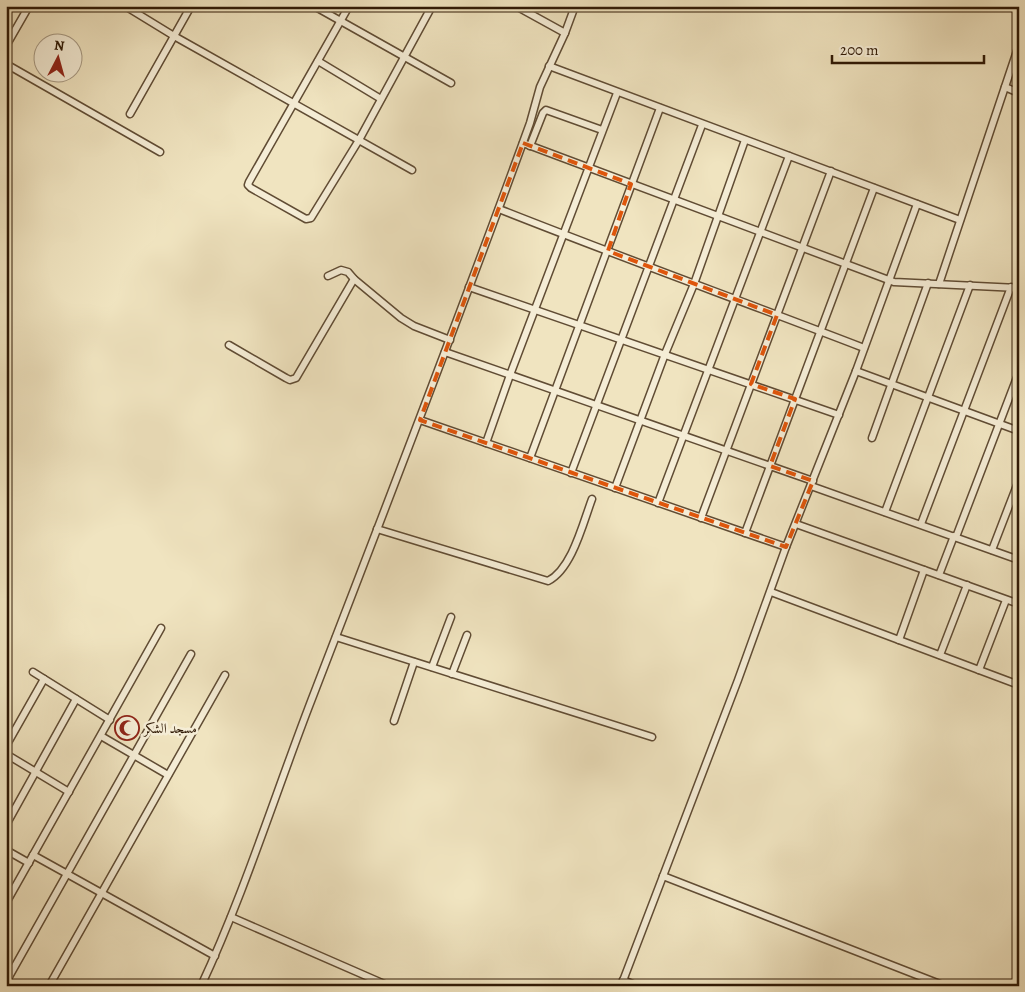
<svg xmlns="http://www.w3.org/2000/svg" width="1025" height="992" font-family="Alegreya,Amiri,serif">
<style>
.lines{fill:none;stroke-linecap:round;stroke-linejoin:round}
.minor-casing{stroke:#604c34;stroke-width:9}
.minor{stroke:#f5edd6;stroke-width:6}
.marked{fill:none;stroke:#df560c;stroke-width:4;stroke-dasharray:10 6;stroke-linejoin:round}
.labels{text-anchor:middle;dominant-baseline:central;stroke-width:5;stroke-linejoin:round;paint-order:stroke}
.poi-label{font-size:14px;fill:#301a06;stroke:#f5edd6;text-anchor:start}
</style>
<rect width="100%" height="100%" fill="#f0e4c0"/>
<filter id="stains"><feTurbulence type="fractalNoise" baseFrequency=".004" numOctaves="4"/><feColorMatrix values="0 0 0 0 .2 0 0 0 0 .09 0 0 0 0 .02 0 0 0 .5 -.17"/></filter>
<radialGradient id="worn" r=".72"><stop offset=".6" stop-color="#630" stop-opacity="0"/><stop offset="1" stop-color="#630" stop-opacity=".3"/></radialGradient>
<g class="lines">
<defs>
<g id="minor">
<polyline points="125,6 174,36 412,170"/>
<polyline points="314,6 451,83"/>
<polyline points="349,6 249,182 248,185 251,188 306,219 311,218 359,140 432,6"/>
<polyline points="516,6 565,33"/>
<polyline points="6,46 29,6"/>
<polyline points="318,61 381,99"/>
<polyline points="6,64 160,152"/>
<polyline points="549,66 960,220"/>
<polyline points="1005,87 1019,93"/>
<polyline points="130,114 191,6"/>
<polyline points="523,143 894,282 1019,288"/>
<polyline points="530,146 543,113 546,110 602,130"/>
<path d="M499 209C620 257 742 301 864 348"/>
<polyline points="328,276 341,270 348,272 354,279 401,318 414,326 450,340"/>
<polyline points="939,284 1019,45"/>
<polyline points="469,287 839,415"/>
<polyline points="229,345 286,378 290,380 296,378 354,279"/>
<polyline points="445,352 813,481"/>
<polyline points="856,371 1019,431"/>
<polyline points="420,420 786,547"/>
<polyline points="872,438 928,283"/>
<polyline points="486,443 510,375 617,93"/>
<polyline points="530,458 660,108"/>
<polyline points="571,473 702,125"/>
<polyline points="811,486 1019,560"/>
<polyline points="615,488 665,354 694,284 745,140"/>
<polyline points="658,503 789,156"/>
<polyline points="885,512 970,285"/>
<polyline points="701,518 831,171"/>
<polyline points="796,524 1019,604"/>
<polyline points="921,524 1011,287"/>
<path d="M377 529 548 581C572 569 583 523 592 499"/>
<polyline points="745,533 874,188"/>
<polyline points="956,537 1019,372"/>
<polyline points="992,550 1019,480"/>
<polyline points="939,575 954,536"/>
<polyline points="771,592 1019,685"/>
<polyline points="336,637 652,737"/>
<polyline points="899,640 924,570"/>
<polyline points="940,655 967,585"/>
<polyline points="432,667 451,617"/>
<polyline points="979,670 1006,600"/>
<polyline points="33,672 110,720"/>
<polyline points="452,674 467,635"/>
<polyline points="394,721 414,662"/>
<polyline points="101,736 168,775"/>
<polyline points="6,746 44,679"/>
<polyline points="6,754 69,792"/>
<polyline points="6,825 76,699"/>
<polyline points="6,850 29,863"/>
<polyline points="33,855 215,956"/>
<polyline points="663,876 945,986"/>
<polyline points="6,903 161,628"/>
<polyline points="231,917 389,986"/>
<polyline points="623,980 637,986"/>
<polyline points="6,982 191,654"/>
<polyline points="49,986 225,675"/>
<path d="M201 986C243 896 273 801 308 709 383 514 459 319 530 123L540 87 565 33 575 6"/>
<polyline points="621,986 738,680 786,547 856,371 917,204"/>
</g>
</defs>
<use href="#minor" class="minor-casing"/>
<use href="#minor" class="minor"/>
</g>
<path class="marked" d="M523 143 631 184 608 251 777 315 751 384 795 399 770 466 813 481 786 547 420 420Z"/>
<defs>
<symbol id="mosque-ring" viewBox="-11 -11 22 22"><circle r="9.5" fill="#f5edd6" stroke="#8f2418" stroke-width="1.5"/><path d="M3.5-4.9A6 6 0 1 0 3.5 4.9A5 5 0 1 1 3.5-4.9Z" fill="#8f2418"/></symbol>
</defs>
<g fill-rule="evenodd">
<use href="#mosque-ring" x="113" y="714" width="28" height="28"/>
</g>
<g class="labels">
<g class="poi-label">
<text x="144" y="728">مسجد الشكر</text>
</g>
</g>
<rect width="1025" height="992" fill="none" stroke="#f0e4c0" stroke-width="25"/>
<rect x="8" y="8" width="1010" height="977" fill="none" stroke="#301a06" stroke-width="2.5"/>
<rect x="12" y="12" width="1000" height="967" fill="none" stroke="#301a06"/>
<g transform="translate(58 58) rotate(6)"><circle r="24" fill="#f5edd6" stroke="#a69983"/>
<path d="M0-4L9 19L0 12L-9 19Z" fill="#8f2418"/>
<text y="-8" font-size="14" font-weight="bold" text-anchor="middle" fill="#301a06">N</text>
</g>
<path d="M832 55v8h152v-8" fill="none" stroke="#301a06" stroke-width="2.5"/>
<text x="840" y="55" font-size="15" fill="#301a06" stroke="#f5edd6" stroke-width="4" paint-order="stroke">200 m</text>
<rect width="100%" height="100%" filter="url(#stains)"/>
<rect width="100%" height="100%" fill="url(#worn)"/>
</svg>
